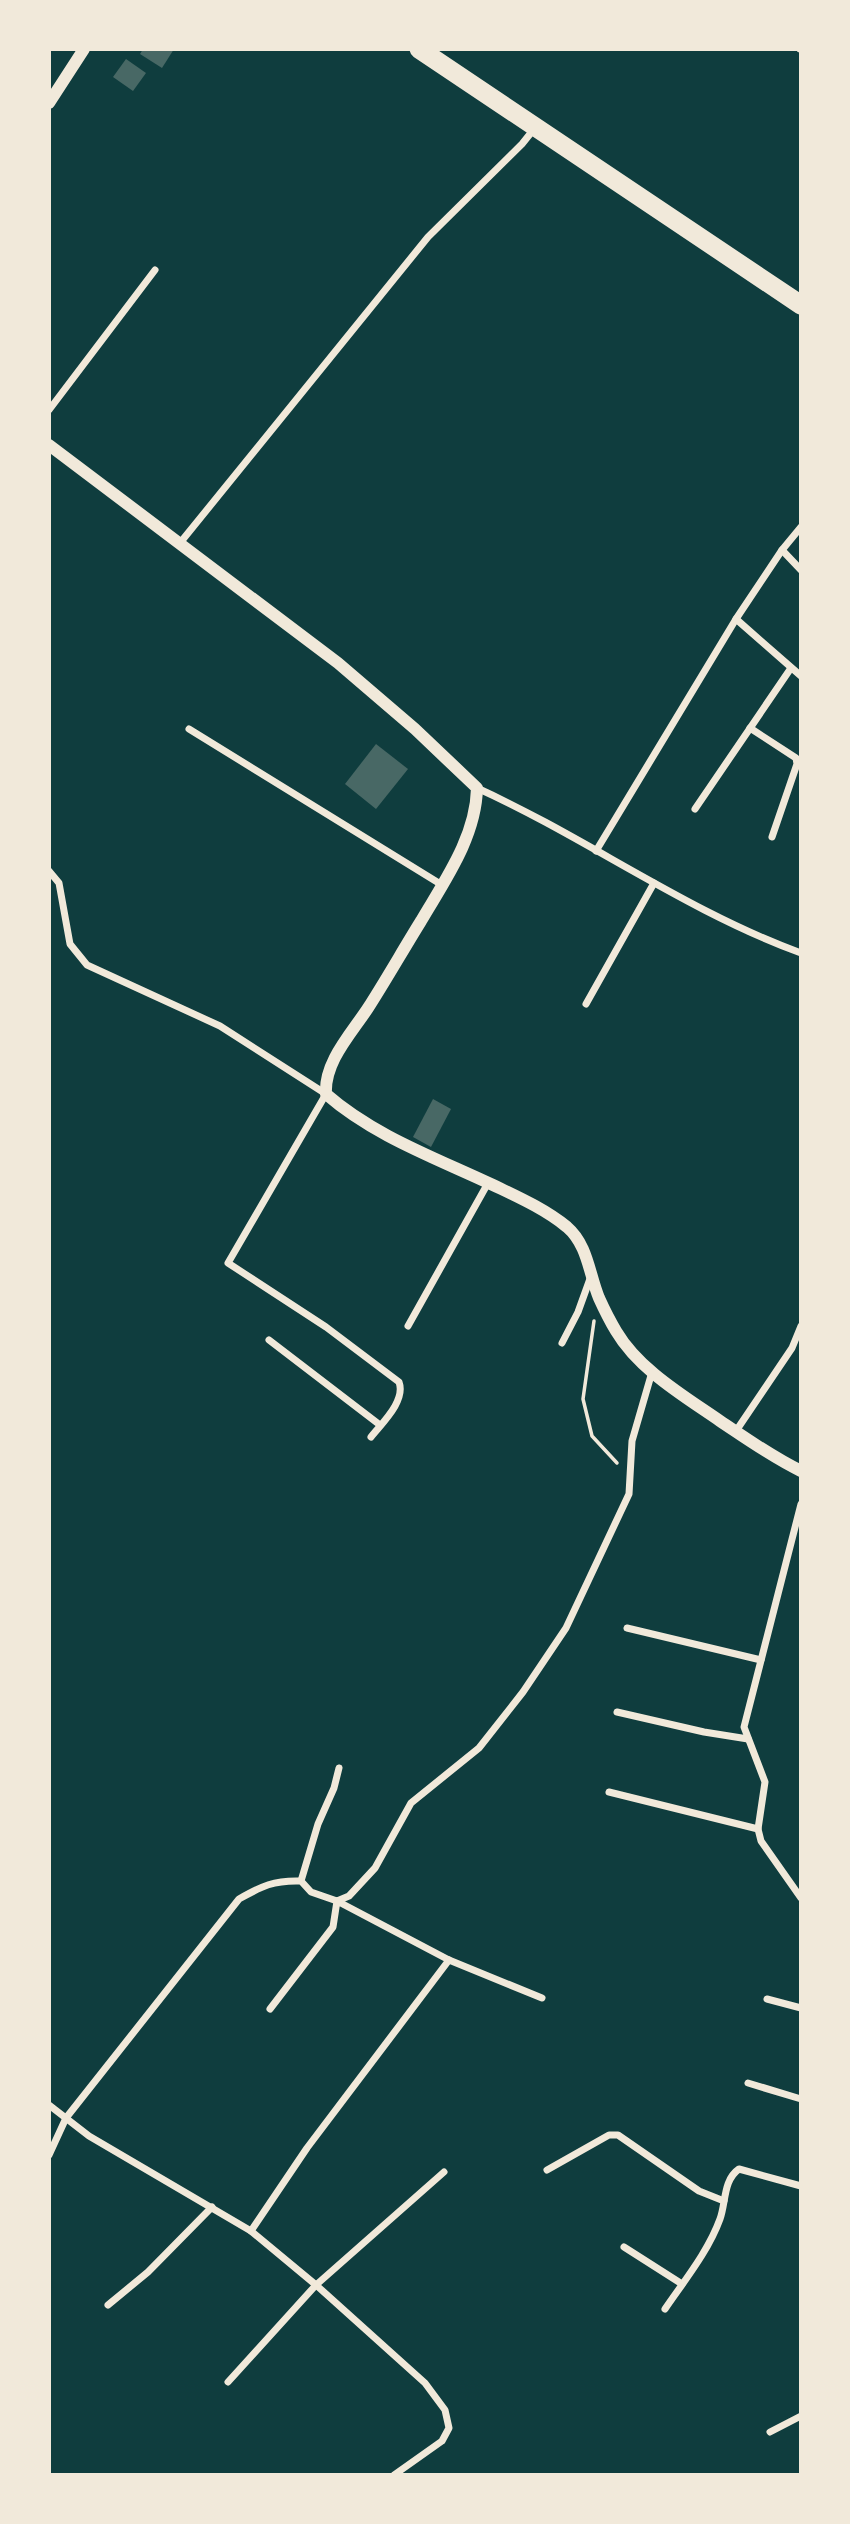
<svg xmlns="http://www.w3.org/2000/svg" width="850" height="2524" font-family="'Source Sans 3',sans-serif">
<style>
.building{fill:#486865}
.lines{fill:none;stroke-linecap:round;stroke-linejoin:round}
.path{stroke:#f1e9da;stroke-width:3.5}
.minor{stroke:#f1e9da;stroke-width:7}
.tertiary{stroke:#f1e9da;stroke-width:12}
.trunk{stroke:#f1e9da;stroke-width:19}
</style>
<rect width="100%" height="100%" fill="#0f3d3e"/>
<g class="building">
<polygon points="143,49 174,49 162,68 140,54"/>
<polygon points="126,59 146,73 133,91 113,77"/>
<polygon points="376,744 408,769 376,809 345,784"/>
<polygon points="433,1099 451,1109 431,1147 413,1137"/>
</g>
<g class="lines">
<polyline class="path" points="594,1321 583,1399 592,1436 617,1463"/>
<g class="minor">
<polyline points="800,49 801,49"/>
<polyline points="49,410 155,270"/>
<polyline points="180,543 428,237 522,144 534,129"/>
<polyline points="782,550 801,570"/>
<polyline points="736,619 801,676"/>
<polyline points="750,728 796,758 797,764 772,837"/>
<polyline points="189,729 442,885"/>
<path d="M477 788C587 838 686 911 801 953"/>
<polyline points="695,809 791,668"/>
<polyline points="596,851 736,619 782,550 801,527"/>
<path d="M49 871 59 883 70 944 87 965 220 1026 326 1094 228 1263 326 1327 399 1382C406 1401 382 1423 371 1437"/>
<polyline points="586,1004 654,883"/>
<polyline points="408,1326 488,1183"/>
<polyline points="269,1340 380,1425"/>
<polyline points="562,1343 578,1312 591,1276"/>
<polyline points="736,1431 792,1348 801,1326"/>
<polyline points="801,1504 744,1727 765,1782 758,1829 761,1841 801,1898"/>
<polyline points="627,1628 761,1660"/>
<polyline points="617,1712 704,1732 748,1739"/>
<polyline points="609,1792 758,1829"/>
<polyline points="301,1881 318,1824 334,1788 339,1768"/>
<polyline points="767,1999 801,2008"/>
<polyline points="270,2009 333,1927 337,1901 449,1960 542,1998"/>
<polyline points="748,2083 801,2099"/>
<polyline points="49,2105 89,2136 251,2231 316,2285 425,2383 445,2410 449,2428 442,2441 394,2475"/>
<path d="M49 2155 66 2118 239 1899C262 1886 274 1880 301 1881L311 1892 337 1901 349 1896 375 1868 411 1803 479 1748 523 1692 566 1628 629 1494 632 1441 652 1372"/>
<polyline points="547,2170 609,2135 618,2135 699,2191 724,2201"/>
<polyline points="251,2231 307,2148 449,1960"/>
<polyline points="624,2247 682,2284"/>
<polyline points="108,2305 148,2272 212,2207"/>
<path d="M665 2309C684 2281 708 2252 720 2219 726 2203 723 2180 739 2169L801 2186"/>
<polyline points="228,2382 316,2285 444,2172"/>
<polyline points="770,2432 801,2416"/>
</g>
<g class="tertiary">
<polyline points="49,103 84,49"/>
<path d="M49 445 338 663 415 729 477 788C476 837 445 880 421 921 403 950 386 980 368 1008 351 1034 324 1062 326 1094 374 1136 436 1158 493 1185 518 1197 545 1209 567 1227 588 1245 589 1274 599 1298 604 1309 610 1321 616 1331 639 1370 684 1396 720 1421 747 1439 772 1457 801 1471"/>
</g>
<polyline class="trunk" points="419,49 801,305"/>
</g>
<rect width="850" height="2524" fill="none" stroke="#f1e9da" stroke-width="102"/>
</svg>
